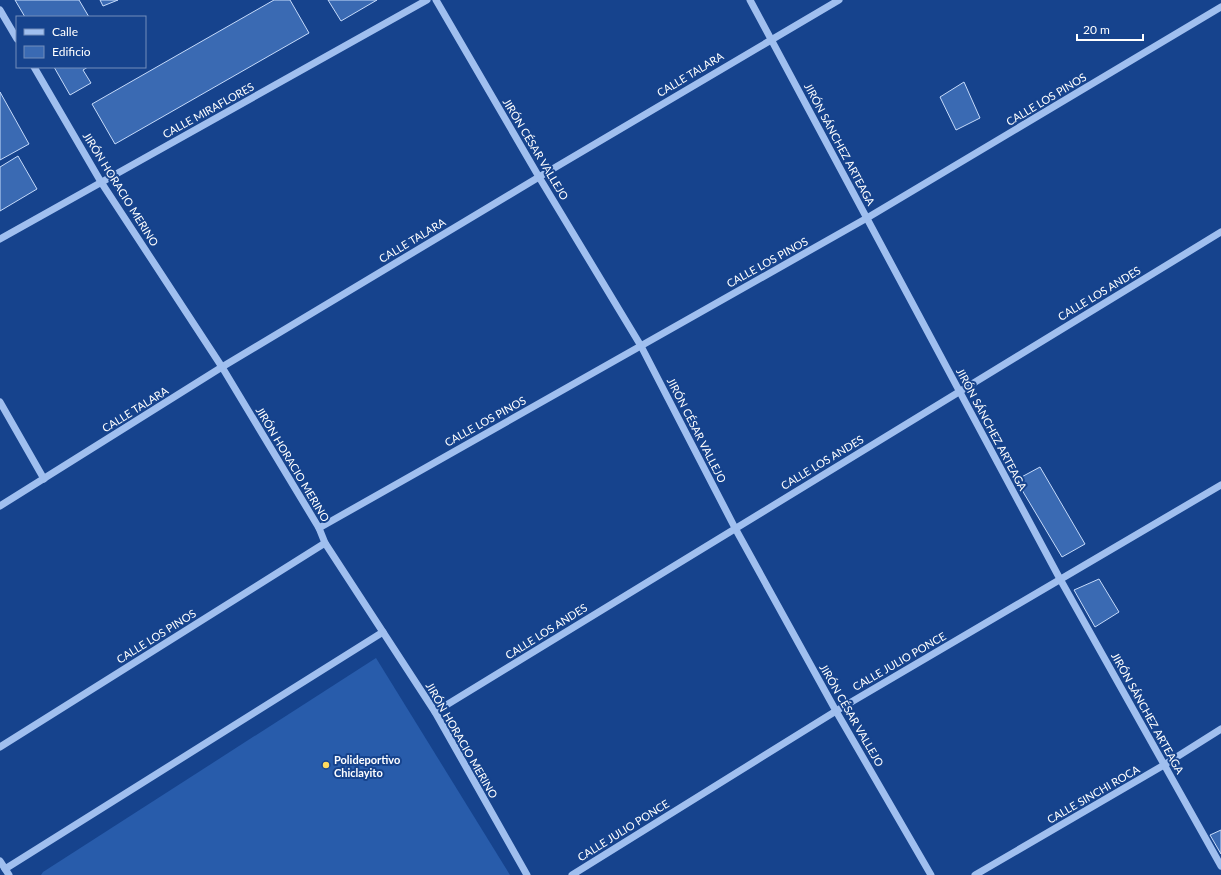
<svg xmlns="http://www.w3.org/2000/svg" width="1221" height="875" font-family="Lato,sans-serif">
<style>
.garden{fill:#285cab}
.building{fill:#3a6ab3;stroke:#c6dbfb}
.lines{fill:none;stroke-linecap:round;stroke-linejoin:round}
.minor{stroke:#a0bfef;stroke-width:7}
.poi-dot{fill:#ffda5e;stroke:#16438d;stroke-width:1.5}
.labels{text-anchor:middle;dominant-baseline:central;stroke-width:4;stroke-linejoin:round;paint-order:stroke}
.street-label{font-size:11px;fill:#fff;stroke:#16438d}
.poi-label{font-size:11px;font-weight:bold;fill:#fff;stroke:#16438d;text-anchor:start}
</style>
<rect width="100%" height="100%" fill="#16438d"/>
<polygon class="garden" points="376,658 510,875 41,875 43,872"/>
<g class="building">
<polygon points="15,0 79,0 89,17 25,17"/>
<polygon points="100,0 118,0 103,6"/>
<polygon points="274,0 290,0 309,33 115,144 92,104"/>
<polygon points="328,0 377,0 341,21"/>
<polygon points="54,67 88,67 83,70 91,83 70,95"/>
<polygon points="964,82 980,118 956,130 940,97"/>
<polygon points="0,92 29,144 0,160"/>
<polygon points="18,156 37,189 0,211 0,167"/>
<polygon points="1040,467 1085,544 1062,557 1016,480"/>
<polygon points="1099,579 1119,612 1095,627 1074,590"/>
<polygon points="1221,830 1221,854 1210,835"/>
</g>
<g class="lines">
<g class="minor">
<polyline points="436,0 539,177 641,346 735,528 836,711 931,875"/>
<polyline points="750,0 1060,579 1221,866"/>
<polyline points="0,10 17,39"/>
<polyline points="34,67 101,182 222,367 319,528 325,543 435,712 527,875"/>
<polyline points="0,239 427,0"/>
<polyline points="0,402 44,479"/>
<polyline points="0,506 222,367 539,177 839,0"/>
<polyline points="319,528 867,218 1221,7"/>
<polyline points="435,712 1221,232"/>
<polyline points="0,747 325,543"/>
<polyline points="0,861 9,875"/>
<polyline points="5,869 383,632"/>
<polyline points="572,875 836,711 1221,485"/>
<polyline points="975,875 1164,765 1221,729"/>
</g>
</g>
<circle class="poi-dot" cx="326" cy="765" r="4"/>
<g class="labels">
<g class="street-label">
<text transform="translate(690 74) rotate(-31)">CALLE TALARA</text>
<text transform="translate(1046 99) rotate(-31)">CALLE LOS PINOS</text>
<text transform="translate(208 110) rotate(-29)">CALLE MIRAFLORES</text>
<text transform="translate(840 144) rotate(62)">JIRÓN SÁNCHEZ ARTEAGA</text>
<text transform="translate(536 149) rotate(59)">JIRÓN CÉSAR VALLEJO</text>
<text transform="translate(121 189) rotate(58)">JIRÓN HORACIO MERINO</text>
<text transform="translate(412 240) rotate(-31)">CALLE TALARA</text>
<text transform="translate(767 262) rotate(-29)">CALLE LOS PINOS</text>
<text transform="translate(1099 293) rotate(-31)">CALLE LOS ANDES</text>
<text transform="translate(135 409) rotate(-32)">CALLE TALARA</text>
<text transform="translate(485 421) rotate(-29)">CALLE LOS PINOS</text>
<text transform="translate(992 429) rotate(62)">JIRÓN SÁNCHEZ ARTEAGA</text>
<text transform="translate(697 430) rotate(63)">JIRÓN CÉSAR VALLEJO</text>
<text transform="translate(822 462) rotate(-31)">CALLE LOS ANDES</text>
<text transform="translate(293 464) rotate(59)">JIRÓN HORACIO MERINO</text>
<text transform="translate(546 631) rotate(-32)">CALLE LOS ANDES</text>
<text transform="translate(156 636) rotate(-32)">CALLE LOS PINOS</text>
<text transform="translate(899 661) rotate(-30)">CALLE JULIO PONCE</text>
<text transform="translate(1148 713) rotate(61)">JIRÓN SÁNCHEZ ARTEAGA</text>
<text transform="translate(852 715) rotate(60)">JIRÓN CÉSAR VALLEJO</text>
<text transform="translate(462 740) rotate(60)">JIRÓN HORACIO MERINO</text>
<text transform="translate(1093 794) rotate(-30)">CALLE SINCHI ROCA</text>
<text transform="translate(623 830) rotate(-32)">CALLE JULIO PONCE</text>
</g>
<g class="poi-label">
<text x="334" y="759">Polideportivo<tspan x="334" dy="13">Chiclayito</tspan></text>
</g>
</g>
<rect x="16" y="16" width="130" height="52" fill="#16438d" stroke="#738ebb"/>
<rect x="24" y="29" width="20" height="6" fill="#a0bfef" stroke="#738ebb"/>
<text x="52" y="36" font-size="12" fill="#ffffff">Calle</text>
<rect x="24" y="46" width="20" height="12" fill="#3a6ab3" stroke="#738ebb"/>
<text x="52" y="56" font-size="12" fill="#ffffff">Edificio</text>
<path d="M1077 34v6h66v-6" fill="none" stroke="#ffffff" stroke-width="2"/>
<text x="1083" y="34" font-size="12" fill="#ffffff" stroke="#16438d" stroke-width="3" paint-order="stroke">20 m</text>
</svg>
